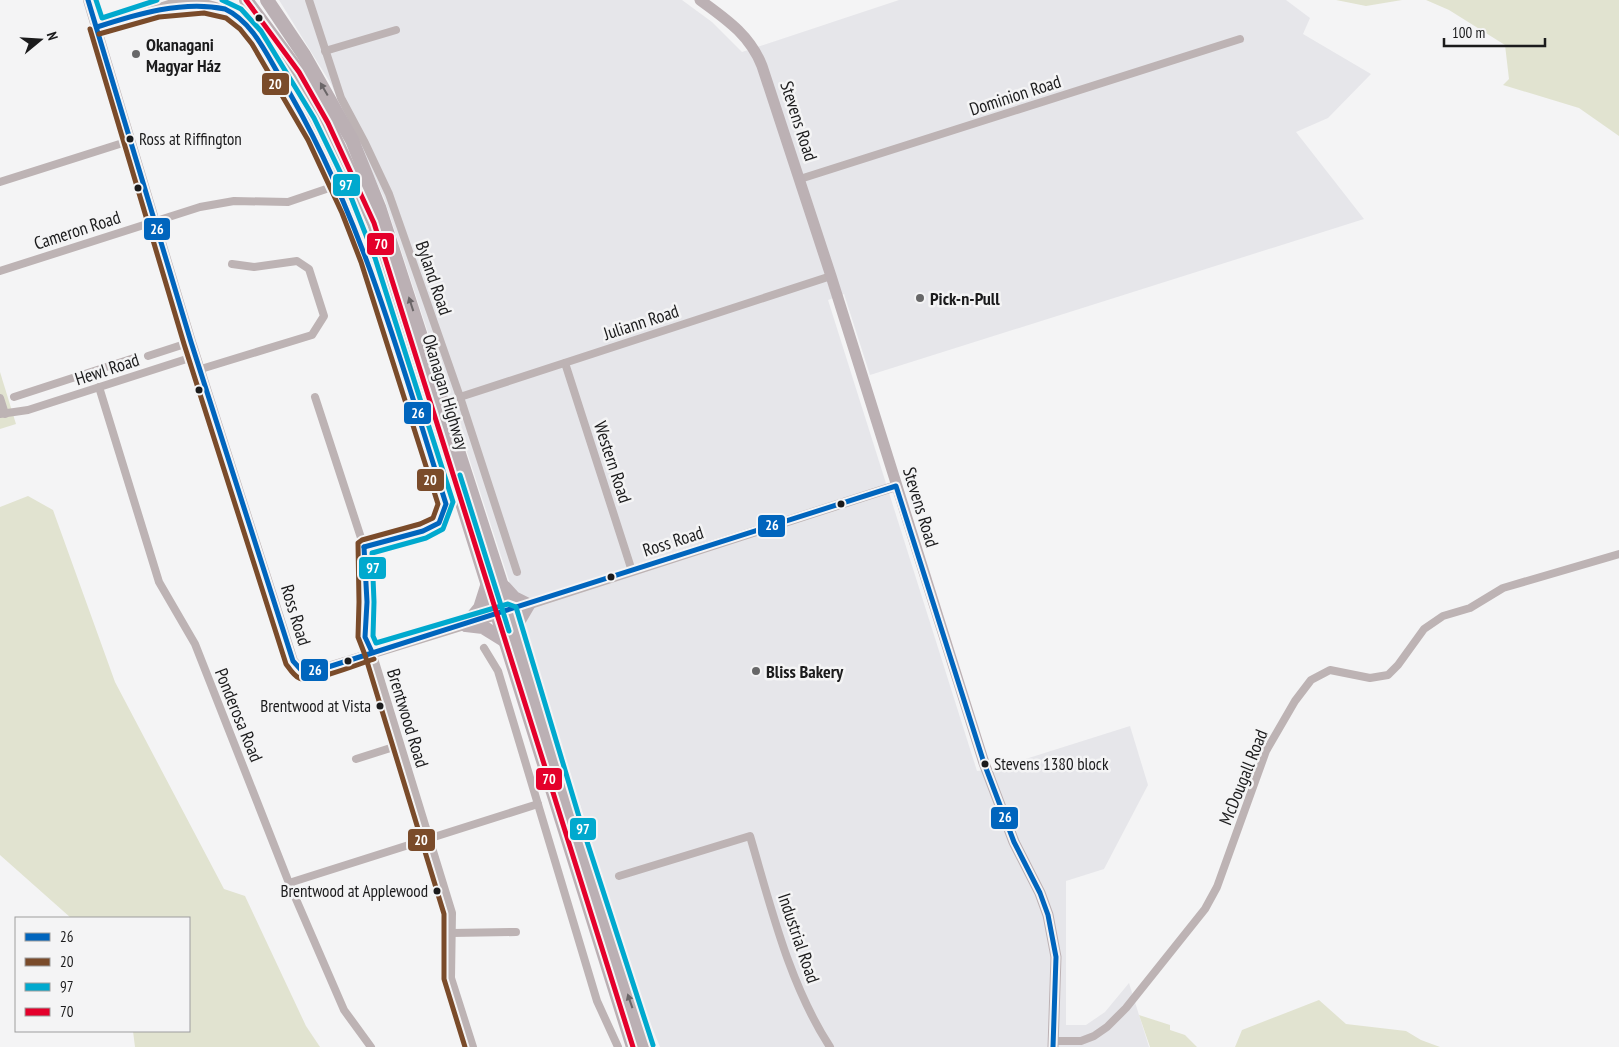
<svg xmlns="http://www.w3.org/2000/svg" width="1619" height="1047" font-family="'PT Sans Narrow',sans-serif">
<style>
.built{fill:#e6e6ea}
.green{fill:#e1e3d0}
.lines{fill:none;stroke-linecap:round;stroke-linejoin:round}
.minor{stroke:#bdb3b4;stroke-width:8}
.tertiary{stroke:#bdb3b4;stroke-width:10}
.secondary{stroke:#bcb1b4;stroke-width:11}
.trunk{stroke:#bbb0b4;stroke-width:14}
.bus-1-casing{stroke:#f4f4f5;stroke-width:9}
.bus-2-casing{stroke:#f4f4f5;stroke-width:9}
.bus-3-casing{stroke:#f4f4f5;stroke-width:9}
.bus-4-casing{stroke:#f4f4f5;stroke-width:9}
.bus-1{stroke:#0065bd;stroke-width:5}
.bus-2{stroke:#7a4b2a;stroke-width:5}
.bus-3{stroke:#00a9ce;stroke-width:5}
.bus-4{stroke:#e4002b;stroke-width:5}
.oneway{fill:#6b6668}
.bus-dot{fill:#1b1b1c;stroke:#f4f4f5;stroke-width:2}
.poi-dot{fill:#676768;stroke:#f4f4f5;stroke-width:2}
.labels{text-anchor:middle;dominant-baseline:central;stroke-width:5;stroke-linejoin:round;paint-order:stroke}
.bus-label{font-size:17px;fill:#1b1b1c;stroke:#f4f4f5;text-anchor:start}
.poi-label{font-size:18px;font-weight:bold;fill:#1b1b1c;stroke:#f4f4f5;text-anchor:start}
.street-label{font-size:18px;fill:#1b1b1c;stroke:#f4f4f5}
.line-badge{stroke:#f4f4f5;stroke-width:2}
.badge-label{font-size:14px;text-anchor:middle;font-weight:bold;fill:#fff}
</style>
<rect width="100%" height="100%" fill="#f4f4f5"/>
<polygon class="built" points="279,0 682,0 712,22 742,52 899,0 1286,0 1310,18 1303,34 1371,74 1328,118 1296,132 1364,219 870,375 844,294 828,300 977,771 994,769 1130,726 1148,785 1104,869 1066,881 1066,1025 1086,1025 1105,1012 1129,983 1149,1047 660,1047 642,1003 533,654 384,198 331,84"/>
<g class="green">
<polygon points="1336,0 1402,0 1366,6"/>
<polygon points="1426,0 1619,0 1619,136 1579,108 1503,85 1509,79 1505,45 1449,10"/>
<polygon points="0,372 16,424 0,429"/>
<polygon points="28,496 53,510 115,682 224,889 245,896 306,1026 320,1047 135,1047 133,1031 189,1031 189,918 71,918 0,855 0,507"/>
<polygon points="1319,1000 1346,1024 1406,1031 1421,1040 1440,1047 1235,1047 1242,1030"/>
<polygon points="1139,1015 1170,1025 1170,1030 1185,1035 1197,1047 1150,1047"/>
</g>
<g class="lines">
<g class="minor">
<polyline points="309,0 341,98 365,143 389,194 460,397 517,572"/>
<polyline points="97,27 172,3 187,1 201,2 223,8 236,15 255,35 308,122 338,185 368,260 446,504 439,523 423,531 364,547"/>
<polyline points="325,51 396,30"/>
<polyline points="800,179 1240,39"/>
<polyline points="0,182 129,141"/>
<polyline points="0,271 200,207 234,201 288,202 338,185"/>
<polyline points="148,356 191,342"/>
<polyline points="565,363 632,571"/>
<polyline points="201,369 312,335 324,316 309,269 297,261 254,267 232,264"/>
<polyline points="99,387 159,582 195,644 289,883 344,1010 371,1047"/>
<polyline points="14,397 134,358"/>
<polyline points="315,397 364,547 367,602 365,637 372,652 452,913 451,978 473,1047"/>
<polyline points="460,397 831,276"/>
<polyline points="0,398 5,414"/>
<polyline points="0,414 28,410 196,356"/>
<polyline points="484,648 498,671 597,1001 618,1047"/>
<polyline points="356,759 400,745"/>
<path d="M619 876 750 836C771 907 789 984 830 1047"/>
<polyline points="289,883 538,804"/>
<polyline points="452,933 516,932"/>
<polyline points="1054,1041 1081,1041 1094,1036 1107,1027 1126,1008 1205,909 1217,887 1266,751 1295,701 1311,680 1330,670 1370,678 1388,675 1398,665 1424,629 1443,616 1470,608 1503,588 1619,554"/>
</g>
<g class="tertiary">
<polyline points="88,0 191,342 293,661 303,672 325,668 503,613"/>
<polyline points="521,607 896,486"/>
</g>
<path class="secondary" d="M700 0C726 19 750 35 762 66L831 276 984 763 1014 842 1040 893 1048 915 1056 957 1053 1047"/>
<g class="trunk">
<polyline points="246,0 299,72 328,123 374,223 633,1047"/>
<polyline points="267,0 304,55 352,140 379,207 510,611 573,822 646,1047"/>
<polyline points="504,587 514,598 528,605 518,622 517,633"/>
<polyline points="466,625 480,608 487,586"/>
<polyline points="466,625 483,627 504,640"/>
</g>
<defs>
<g id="bus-1">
<polyline points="88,0 191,342 293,661 303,672 325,668 896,486 984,763 1014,842 1040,893 1048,915 1056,957 1053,1047"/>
<path d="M97 27C137 14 183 0 225 9 251 21 265 51 279 75 360 208 399 357 446 504L439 523 423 531 364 547"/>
<polyline points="364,547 367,602 365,637 372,652"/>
</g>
<g id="bus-2">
<path d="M90 29 184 344 286 664C289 668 294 676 299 678 309 684 362 663 374 659"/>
<polyline points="99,34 159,17 204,13 226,18 240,29 252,44 308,140 342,213 361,262 438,504 433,518 420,524 362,540 358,543 359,602 358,637 365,655 444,914 444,979 465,1047"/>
</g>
<g id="bus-3">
<polyline points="96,0 102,18 157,0"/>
<polyline points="222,0 241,9 261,31 314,118 345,182 375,258 453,502 443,529 426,538 372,553 374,602 373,636 376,643 508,604 516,607 580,820 653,1045"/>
<polyline points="460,475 509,631"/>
</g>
<polyline id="bus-4" points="246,0 299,72 328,123 374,223 633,1047"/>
</defs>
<use href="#bus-1" class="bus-1-casing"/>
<use href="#bus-2" class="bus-2-casing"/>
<use href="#bus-3" class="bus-3-casing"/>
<use href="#bus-4" class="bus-4-casing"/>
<use href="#bus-1" class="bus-1"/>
<use href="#bus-2" class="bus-2"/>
<use href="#bus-3" class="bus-3"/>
<use href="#bus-4" class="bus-4"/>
</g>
<defs><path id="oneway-solid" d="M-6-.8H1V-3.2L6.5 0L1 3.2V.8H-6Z" transform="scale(1.25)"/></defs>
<g class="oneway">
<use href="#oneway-solid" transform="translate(324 89) rotate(-120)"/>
<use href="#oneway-solid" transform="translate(411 304) rotate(-108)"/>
<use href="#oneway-solid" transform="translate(630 1001) rotate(-109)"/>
</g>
<g class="bus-dot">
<circle cx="259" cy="18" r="4.5"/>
<circle cx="130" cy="139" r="4.5"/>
<circle cx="138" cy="188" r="4.5"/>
<circle cx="199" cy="390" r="4.5"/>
<circle cx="841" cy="504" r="4.5"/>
<circle cx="611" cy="577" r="4.5"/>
<circle cx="348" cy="661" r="4.5"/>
<circle cx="380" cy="706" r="4.5"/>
<circle cx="985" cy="764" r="4.5"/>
<circle cx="437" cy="891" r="4.5"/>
</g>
<g class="poi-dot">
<circle cx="136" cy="54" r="5"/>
<circle cx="920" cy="298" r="5"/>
<circle cx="756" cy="671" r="5"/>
</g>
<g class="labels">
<g class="bus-label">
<text x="139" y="139">Ross at Riffington</text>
<text x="371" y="706" text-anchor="end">Brentwood at Vista</text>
<text x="994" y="764">Stevens 1380 block</text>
<text x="428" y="891" text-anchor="end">Brentwood at Applewood</text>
</g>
<g class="poi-label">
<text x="146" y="44">Okanagani<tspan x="146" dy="21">Magyar Ház</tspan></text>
<text x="930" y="298">Pick-n-Pull</text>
<text x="766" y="671">Bliss Bakery</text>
</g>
<g class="street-label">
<text transform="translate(1015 95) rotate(-18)">Dominion Road</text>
<text transform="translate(799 121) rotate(72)">Stevens Road</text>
<text transform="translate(77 230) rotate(-18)">Cameron Road</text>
<text transform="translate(434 278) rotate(71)">Byland Road</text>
<text transform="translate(641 322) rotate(-18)">Juliann Road</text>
<text transform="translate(107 369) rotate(-18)">Hewl Road</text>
<text transform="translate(446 392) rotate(73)">Okanagan Highway</text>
<text transform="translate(613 462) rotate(72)">Western Road</text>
<text transform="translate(921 507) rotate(73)">Stevens Road</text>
<text transform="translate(673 541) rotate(-18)">Ross Road</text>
<text transform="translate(296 615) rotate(73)">Ross Road</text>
<text transform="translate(239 715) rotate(68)">Ponderosa Road</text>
<text transform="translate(408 718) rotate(73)">Brentwood Road</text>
<text transform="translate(1243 777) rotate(-68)">McDougall Road</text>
<text transform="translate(799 938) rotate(71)">Industrial Road</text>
</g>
</g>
<g class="line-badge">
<rect x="261" y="72" width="29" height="24" rx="5" fill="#7a4b2a"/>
<rect x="332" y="173" width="29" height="24" rx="5" fill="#00a9ce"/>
<rect x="143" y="217" width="28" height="24" rx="5" fill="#0065bd"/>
<rect x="366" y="232" width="29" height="24" rx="5" fill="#e4002b"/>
<rect x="403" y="401" width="29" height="24" rx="5" fill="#0065bd"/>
<rect x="416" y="468" width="29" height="24" rx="5" fill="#7a4b2a"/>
<rect x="757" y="514" width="29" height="24" rx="5" fill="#0065bd"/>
<rect x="358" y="556" width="29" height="24" rx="5" fill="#00a9ce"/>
<rect x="300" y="658" width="29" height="24" rx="5" fill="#0065bd"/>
<rect x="535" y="767" width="28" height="24" rx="5" fill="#e4002b"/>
<rect x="990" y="806" width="29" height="24" rx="5" fill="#0065bd"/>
<rect x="569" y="817" width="28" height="24" rx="5" fill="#00a9ce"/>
<rect x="407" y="828" width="29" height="24" rx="5" fill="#7a4b2a"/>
</g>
<g class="badge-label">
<text x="275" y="89">20</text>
<text x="346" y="190">97</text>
<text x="157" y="234">26</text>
<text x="381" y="249">70</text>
<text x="418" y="418">26</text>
<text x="430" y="485">20</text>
<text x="772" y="530">26</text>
<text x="373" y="573">97</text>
<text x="315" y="675">26</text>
<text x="549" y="784">70</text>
<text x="1005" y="822">26</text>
<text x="583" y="834">97</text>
<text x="421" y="845">20</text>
</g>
<rect x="15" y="917" width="175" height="115" fill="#f4f4f5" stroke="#9d9d9e"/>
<rect x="25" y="933" width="25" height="8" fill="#0065bd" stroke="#9d9d9e"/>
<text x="60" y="942" font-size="15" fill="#1b1b1c">26</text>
<rect x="25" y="958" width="25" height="8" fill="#7a4b2a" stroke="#9d9d9e"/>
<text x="60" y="967" font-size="15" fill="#1b1b1c">20</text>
<rect x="25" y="983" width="25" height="8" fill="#00a9ce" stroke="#9d9d9e"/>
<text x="60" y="992" font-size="15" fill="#1b1b1c">97</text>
<rect x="25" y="1008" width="25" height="8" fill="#e4002b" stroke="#9d9d9e"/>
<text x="60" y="1017" font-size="15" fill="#1b1b1c">70</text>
<g transform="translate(40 40) rotate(72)" stroke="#f4f4f5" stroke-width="4" paint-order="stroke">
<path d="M0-4L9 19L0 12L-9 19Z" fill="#1b1b1c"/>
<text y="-8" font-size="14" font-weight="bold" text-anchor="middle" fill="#1b1b1c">N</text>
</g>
<path d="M1444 38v8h101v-8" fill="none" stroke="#1b1b1c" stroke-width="2.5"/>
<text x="1452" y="38" font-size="15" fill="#1b1b1c" stroke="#f4f4f5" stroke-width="4" paint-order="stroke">100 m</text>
</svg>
